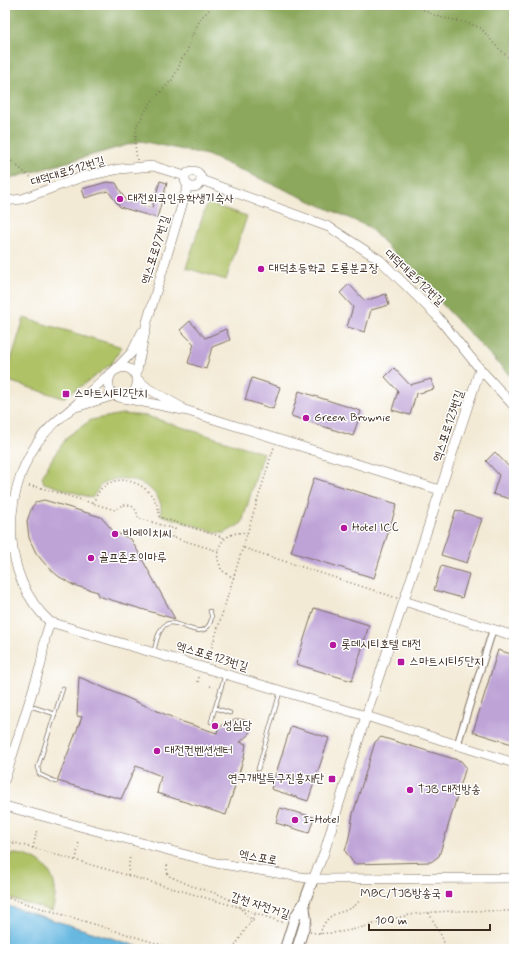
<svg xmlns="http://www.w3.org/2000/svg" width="519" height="954" font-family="Mynerve,'Poor Story',sans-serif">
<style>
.green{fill:#afc266;stroke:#757642}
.forest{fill:#8ba85b;stroke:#63693c}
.water{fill:#66b8e1;stroke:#507180}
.building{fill:#bea3d7}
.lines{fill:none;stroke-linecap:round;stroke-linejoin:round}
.lane-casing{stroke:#7b6d5e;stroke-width:4.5}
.street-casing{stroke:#7b6d5e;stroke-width:8}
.secondary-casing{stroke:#7b6d5e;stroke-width:10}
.primary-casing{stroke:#7b6d5e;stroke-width:12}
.path{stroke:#7b6d5e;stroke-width:1.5;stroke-dasharray:1 3;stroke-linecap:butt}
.lane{stroke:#fff;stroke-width:3}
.street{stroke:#fff;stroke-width:6}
.secondary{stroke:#fff;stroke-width:9}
.primary{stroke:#fff;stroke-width:10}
.primary-bridge-casing{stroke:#7b6d5e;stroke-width:12;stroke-linecap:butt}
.primary-bridge{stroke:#fff;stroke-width:10}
.poi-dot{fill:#b5179e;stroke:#fff;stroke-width:1.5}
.labels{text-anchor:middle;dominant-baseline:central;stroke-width:3;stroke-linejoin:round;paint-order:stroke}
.street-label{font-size:12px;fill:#3b2a1e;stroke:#fff}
.poi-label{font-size:12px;fill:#3b2a1e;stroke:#fff;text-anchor:start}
</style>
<rect width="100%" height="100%" fill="#fff"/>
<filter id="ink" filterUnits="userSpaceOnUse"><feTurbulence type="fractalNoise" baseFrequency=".025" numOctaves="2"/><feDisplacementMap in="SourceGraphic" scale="8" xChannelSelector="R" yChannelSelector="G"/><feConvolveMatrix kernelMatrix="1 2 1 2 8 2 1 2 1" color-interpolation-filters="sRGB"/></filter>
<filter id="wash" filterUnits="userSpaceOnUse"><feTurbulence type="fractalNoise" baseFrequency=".012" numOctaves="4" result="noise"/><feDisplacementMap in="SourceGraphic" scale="16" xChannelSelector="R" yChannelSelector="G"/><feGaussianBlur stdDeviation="0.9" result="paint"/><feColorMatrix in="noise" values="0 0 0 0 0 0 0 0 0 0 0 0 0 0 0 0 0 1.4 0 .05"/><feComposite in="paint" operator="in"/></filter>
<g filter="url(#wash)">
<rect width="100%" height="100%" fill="#f3ead5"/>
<g class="green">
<polygon points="207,203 247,216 226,280 186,268"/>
<polygon points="24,318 122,347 112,363 89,381 63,398 5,380"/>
<path d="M122 414 147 416 263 453 242 523 225 533H218L161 515C161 512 161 508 161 505 155 482 119 471 101 485 98 488 95 494 92 498L44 483 42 477 53 457 68 436 91 420Z"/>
<path d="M13 854C34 854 53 867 55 889 56 897 54 904 52 911L5 897V855Z"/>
</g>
<polygon class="forest" points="5,5 514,5 514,380 369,227 207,155 141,141 5,180"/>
<polygon class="water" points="5,905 146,949 5,949"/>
<g id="blocks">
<g class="building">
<polygon points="160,181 167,183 157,218 120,207 108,191 85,198 82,189 107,182 116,183 126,201 133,203 135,196 143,198 141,205 152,208"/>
<polygon points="349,284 365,301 386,294 389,305 371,310 365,332 347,327 353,307 340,293"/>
<polygon points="190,321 205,338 226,329 230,340 212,347 206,369 188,363 194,344 180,330"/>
<polygon points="394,368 410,385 431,379 434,389 416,394 410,415 392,410 398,391 385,377"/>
<polygon points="252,378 280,387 273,409 245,400"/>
<polygon points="299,391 361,411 353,436 291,416"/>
<polygon points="495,452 511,469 514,468 514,490 511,499 493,494 499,475 486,461"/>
<polygon points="314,478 397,504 374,578 291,552"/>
<polygon points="44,500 101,517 114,532 131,539 175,619 98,596 98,592 73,585 58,576 45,564 36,553 29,538 27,521 32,507 36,502"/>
<polygon points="456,510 482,519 467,563 441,555"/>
<polygon points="441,566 469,574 462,598 434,590"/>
<polygon points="314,608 369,625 352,681 296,664"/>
<polygon points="498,650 514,655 514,737 512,744 473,732"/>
<polygon points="79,677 183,722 217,733 218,729 225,723 238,719 245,720 249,724 250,730 248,735 240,742 246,744 244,757 226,815 157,793 161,776 136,766 121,799 57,781 82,717 77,716"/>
<polygon points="291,726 329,738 308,801 271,789"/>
<polygon points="381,737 461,761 466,767 439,856 431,862 354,864 345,851 349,837 353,814 375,742"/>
<polygon points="280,808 314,817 309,833 276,823"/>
</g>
</g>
</g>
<g filter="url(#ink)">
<use href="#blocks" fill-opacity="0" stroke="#7b6d5e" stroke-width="1"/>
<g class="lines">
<defs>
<g id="lane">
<path d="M154 651C156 643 158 630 165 625 177 616 201 643 210 623 212 619 212 615 210 611"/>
<polyline points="225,675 215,708 230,713"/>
<polyline points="30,706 55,714"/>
<polyline points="211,722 215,708"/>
<polyline points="258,769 280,692"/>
<polyline points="56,782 39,774 38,767 63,688"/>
</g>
<polyline id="street" points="457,746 493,629"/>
<g id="secondary">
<circle cx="193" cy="179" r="8"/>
<polyline points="201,180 329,227 380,260 436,315 480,369 514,406"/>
<polyline points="5,201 22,199 82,177 119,169 153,166 185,176"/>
<polyline points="115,370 132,352 142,332"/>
<path d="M111 374C106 384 108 393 119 397L188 411 440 490"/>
<polyline points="136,375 147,322 188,185"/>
<polyline points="138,380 149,389 181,407"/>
<path d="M124 397C145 393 139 364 120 368 111 370 88 394 80 401 65 415 48 426 37 443 1 496 1 577 50 622L366 716 514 763"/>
<polyline points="76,407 115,395"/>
<polyline points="404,601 514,636"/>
<polyline points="5,779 41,664 45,638 50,622"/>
<polyline points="5,806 216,863 313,879 514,878"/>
<polyline points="313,879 324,853 366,716 480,369"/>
</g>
<polyline id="primary" points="304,903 313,879"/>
</defs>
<use href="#lane" class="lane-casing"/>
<use href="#street" class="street-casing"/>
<use href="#secondary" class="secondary-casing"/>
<use href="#primary" class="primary-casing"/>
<g class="path">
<polyline points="412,5 439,17 464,22 481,28 495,45 514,62"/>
<polyline points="5,7 6,5"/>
<polyline points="439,17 439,13 444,5"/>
<polyline points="5,156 39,184"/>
<polyline points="137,160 135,145 137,125 151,102 172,80 179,67 181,60 187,52 192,36 201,18 214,5"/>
<path d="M29 486 38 487 115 510C124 501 137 504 138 518L175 529 172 537 218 551"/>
<path d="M93 503C96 497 98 491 103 487 125 469 160 490 159 517L225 538"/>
<polyline points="244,548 397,598"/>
<path d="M234 578C230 576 224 573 221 569 220 566 219 562 218 560 215 541 231 530 248 533"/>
<polyline points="205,657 211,650 274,447"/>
<polyline points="198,682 199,677"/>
<polyline points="210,686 214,687"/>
<polyline points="5,840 241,908 284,923"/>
<polyline points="33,848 37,829"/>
<polyline points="5,853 15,843"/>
<polyline points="76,860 79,841"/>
<polyline points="167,865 167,872 169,876 192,886 218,894 234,902 254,922"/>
<polyline points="128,875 130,855"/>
<polyline points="5,897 175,949"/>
<polyline points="429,913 442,937 446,949"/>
<path d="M310 932C337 938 374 923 400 917 435 909 478 911 514 911"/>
<path d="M320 934C328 907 342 917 358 903L359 899"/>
<polyline points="233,949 256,913"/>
</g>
<use href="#lane" class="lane"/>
<use href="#street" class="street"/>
<use href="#secondary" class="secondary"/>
<use href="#primary" class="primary"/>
<defs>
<g id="primary-bridge">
<polyline points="285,949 295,917 304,903"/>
<polyline points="297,949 306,920 304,903"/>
</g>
</defs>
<use href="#primary-bridge" class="primary-bridge-casing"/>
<use href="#primary-bridge" class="primary-bridge"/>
</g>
</g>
<g class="poi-dot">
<circle cx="120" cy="199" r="4"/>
<circle cx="261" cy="269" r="4"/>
<rect x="62" y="390" width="8" height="8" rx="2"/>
<circle cx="306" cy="418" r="4"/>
<circle cx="344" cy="528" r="4"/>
<circle cx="115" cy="534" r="4"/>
<circle cx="91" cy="558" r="4"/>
<circle cx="333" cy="645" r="4"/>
<rect x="397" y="658" width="8" height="8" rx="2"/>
<circle cx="215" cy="726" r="4"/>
<circle cx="157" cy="751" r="4"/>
<rect x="328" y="775" width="8" height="8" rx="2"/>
<circle cx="410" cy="790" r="4"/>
<circle cx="295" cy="820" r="4"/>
<rect x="445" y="890" width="8" height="8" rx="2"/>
</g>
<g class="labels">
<g class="street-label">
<text transform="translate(68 172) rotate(-17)">대덕대로512번길</text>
<text transform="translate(156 250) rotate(-73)">엑스포로97번길</text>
<text transform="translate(414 278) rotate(43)">대덕대로512번길</text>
<text transform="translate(449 426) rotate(-72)">엑스포로123번길</text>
<text transform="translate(212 657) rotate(17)">엑스포로123번길</text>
<text transform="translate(258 858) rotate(10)">엑스포로</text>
<text transform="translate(260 906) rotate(18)">갑천 자전거길</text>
</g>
<g class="poi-label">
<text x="128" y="199">대전외국인유학생기숙사</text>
<text x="269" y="269">대덕초등학교 도룡분교장</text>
<text x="74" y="394">스마트시티2단지</text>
<text x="314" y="418">Green Brownie</text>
<text x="352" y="528">Hotel ICC</text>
<text x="123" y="534">비에이치씨</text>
<text x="99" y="558">골프존조이마루</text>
<text x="341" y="645">롯데시티호텔 대전</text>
<text x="409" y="662">스마트시티5단지</text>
<text x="223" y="726">성심당</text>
<text x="165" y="751">대전컨벤션센터</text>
<text x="324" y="779" text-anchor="end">연구개발특구진흥재단</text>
<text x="418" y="790">TJB 대전방송</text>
<text x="303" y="820">I-Hotel</text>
<text x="441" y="894" text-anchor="end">MBC/TJB방송국</text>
</g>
</g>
<rect width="519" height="954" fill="none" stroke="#fff" stroke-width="20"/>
<path d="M369 924v6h121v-6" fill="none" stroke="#3b2a1e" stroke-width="2"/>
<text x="375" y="924" font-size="12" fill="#3b2a1e" stroke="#ffffff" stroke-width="3" paint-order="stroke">100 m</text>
</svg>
